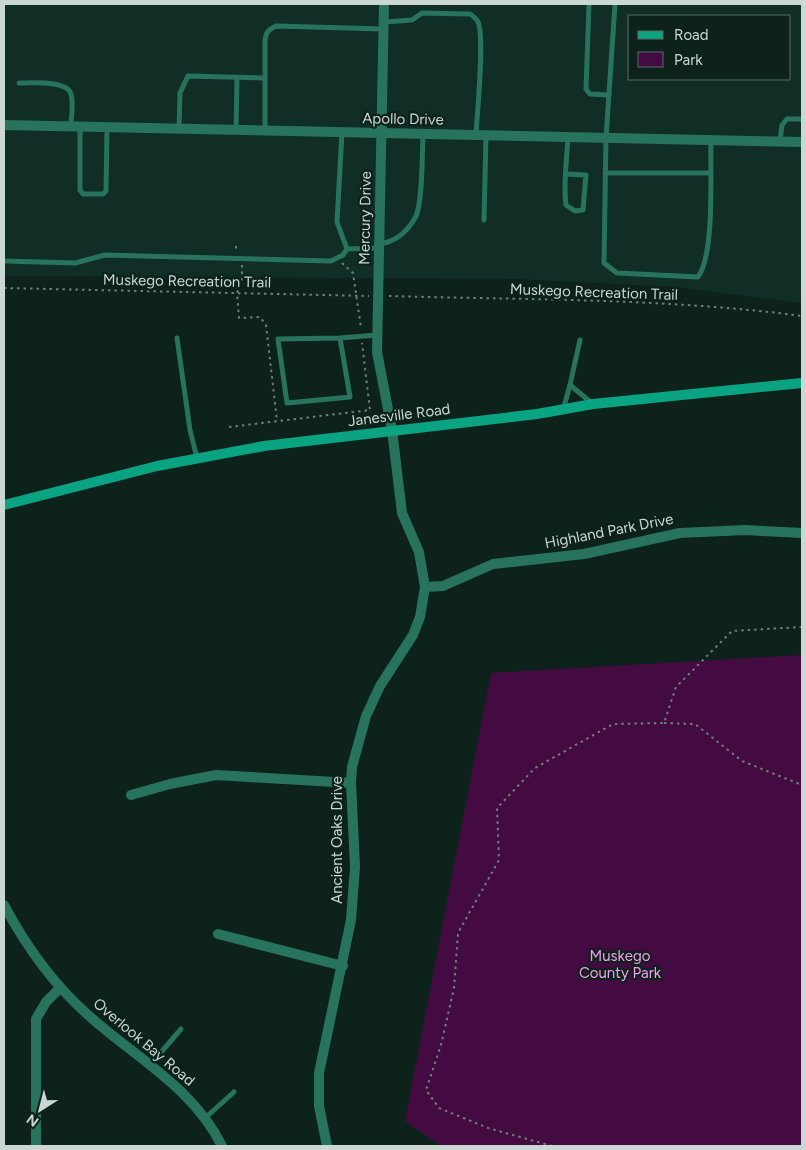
<svg xmlns="http://www.w3.org/2000/svg" width="806" height="1150" font-family="Figtree,sans-serif">
<style>
.built{fill:#102d26;fill-rule:evenodd}
.green{fill:#430b42}
.lines{fill:none;stroke-linecap:round;stroke-linejoin:round}
.path{stroke:#6e7f79;stroke-width:2;stroke-dasharray:2.5 4;stroke-linecap:butt}
.service{stroke:#27735e;stroke-width:5}
.minor{stroke:#27735e;stroke-width:10}
.secondary{stroke:#0aa482;stroke-width:10}
.labels{text-anchor:middle;dominant-baseline:central;stroke-width:4.5;stroke-linejoin:round;paint-order:stroke}
.street-label{font-size:15px;fill:#cad7d2;stroke:#0e221c}
.park-label{font-size:15px;fill:#f79df3;stroke:#0e221c}
</style>
<rect width="100%" height="100%" fill="#0e221c"/>
<path class="built" d="M4 4H802V303L676 287 515 279 4 276ZM630 16H790V79H630Z"/>
<polygon class="green" points="802,655 802,1146 441,1146 405,1121 491,673"/>
<g class="lines">
<g class="path">
<polyline points="236,246 236,252"/>
<polyline points="342,263 353,273 361,328"/>
<polyline points="242,265 242,279 237,293 239,318 260,317 266,325 277,421"/>
<polyline points="4,288 369,296"/>
<path d="M389 296C525 300 667 298 802 316"/>
<polyline points="229,427 370,410 362,343"/>
<polyline points="664,723 695,724 742,761 802,785"/>
<polyline points="552,1146 488,1128 439,1108 426,1090 441,1045 454,988 458,933 499,860 497,808 535,768 613,724 664,723 676,687 732,631 802,627"/>
</g>
<g class="service">
<polyline points="589,4 586,89 590,94 609,95"/>
<path d="M615 4 606 138 604 263 617 273 698 277C715 254 710 172 711 141"/>
<path d="M384 22 412 20 422 13 470 14C473 16 477 19 478 22 485 37 477 114 476 135"/>
<path d="M19 83C31 83 67 80 71 94 74 103 71 117 71 126"/>
<polyline points="80,127 80,190 83,194 103,194 106,191 107,127"/>
<polyline points="179,129 180,93 188,76 265,78"/>
<polyline points="236,130 237,78"/>
<path d="M265 130V40C266 31 269 30 276 26L383 29"/>
<polyline points="342,132 337,222 347,249"/>
<polyline points="780,141 782,125 787,119 802,119"/>
<polyline points="605,173 710,173"/>
<path d="M566 174 586 175 583 210 575 211 566 205C563 184 567 159 568 137"/>
<polyline points="484,220 486,136"/>
<path d="M379 244C395 242 407 232 415 218 423 205 422 152 423 134"/>
<polyline points="4,261 75,263 105,255 331,261 343,255 347,249 379,248"/>
<polyline points="177,338 190,430 197,458"/>
<polyline points="340,338 350,397 287,403 278,339 340,338 377,335"/>
<polyline points="570,385 580,340"/>
<polyline points="563,410 570,385 593,404"/>
<polyline points="151,1064 181,1029"/>
<polyline points="205,1118 234,1092"/>
</g>
<g class="minor">
<polyline points="4,125 802,142"/>
<polyline points="425,587 443,586 493,564 584,554 680,533 745,530 802,533"/>
<polyline points="131,795 170,784 216,775 351,783"/>
<path d="M4 905C26 946 52 983 87 1014 134 1057 192 1086 222 1146"/>
<polyline points="218,934 343,966"/>
<polyline points="36,1146 36,1019 46,1002 60,988"/>
<polyline points="327,1146 319,1106 319,1073 351,920 355,867 351,783 352,767 366,716 380,686 413,635 420,617 425,587 419,552 402,513 392,430 377,352 384,4"/>
</g>
<polyline class="secondary" points="4,505 157,466 264,446 537,414 593,404 802,383"/>
</g>
<g class="labels">
<g class="street-label">
<text transform="translate(403 119) rotate(1)">Apollo Drive</text>
<text transform="translate(365 218) rotate(-89)">Mercury Drive</text>
<text transform="translate(187 281) rotate(1)">Muskego Recreation Trail</text>
<text transform="translate(594 292) rotate(2)">Muskego Recreation Trail</text>
<text transform="translate(399 415) rotate(-7)">Janesville Road</text>
<text transform="translate(609 531) rotate(-11)">Highland Park Drive</text>
<text transform="translate(337 840) rotate(-90)">Ancient Oaks Drive</text>
<text transform="translate(144 1042) rotate(40)">Overlook Bay Road</text>
</g>
<g class="park-label">
<text x="620" y="956">Muskego<tspan x="620" dy="17">County Park</tspan></text>
</g>
</g>
<rect width="806" height="1150" fill="none" stroke="#cad7d2" stroke-width="10"/>
<rect x="628" y="15" width="162" height="65" fill="#0e221c" stroke="#596a65"/>
<rect x="638" y="31" width="25" height="8" fill="#0aa482" stroke="#596a65"/>
<text x="674" y="40" font-size="15" fill="#cad7d2">Road</text>
<rect x="638" y="52" width="25" height="15" fill="#430b42" stroke="#596a65"/>
<text x="674" y="65" font-size="15" fill="#cad7d2">Park</text>
<g transform="translate(40 1110) rotate(216)" stroke="#0e221c" stroke-width="4" paint-order="stroke">
<path d="M0-4L9 19L0 12L-9 19Z" fill="#cad7d2"/>
<text y="-8" font-size="14" font-weight="bold" text-anchor="middle" fill="#cad7d2">N</text>
</g>
</svg>
